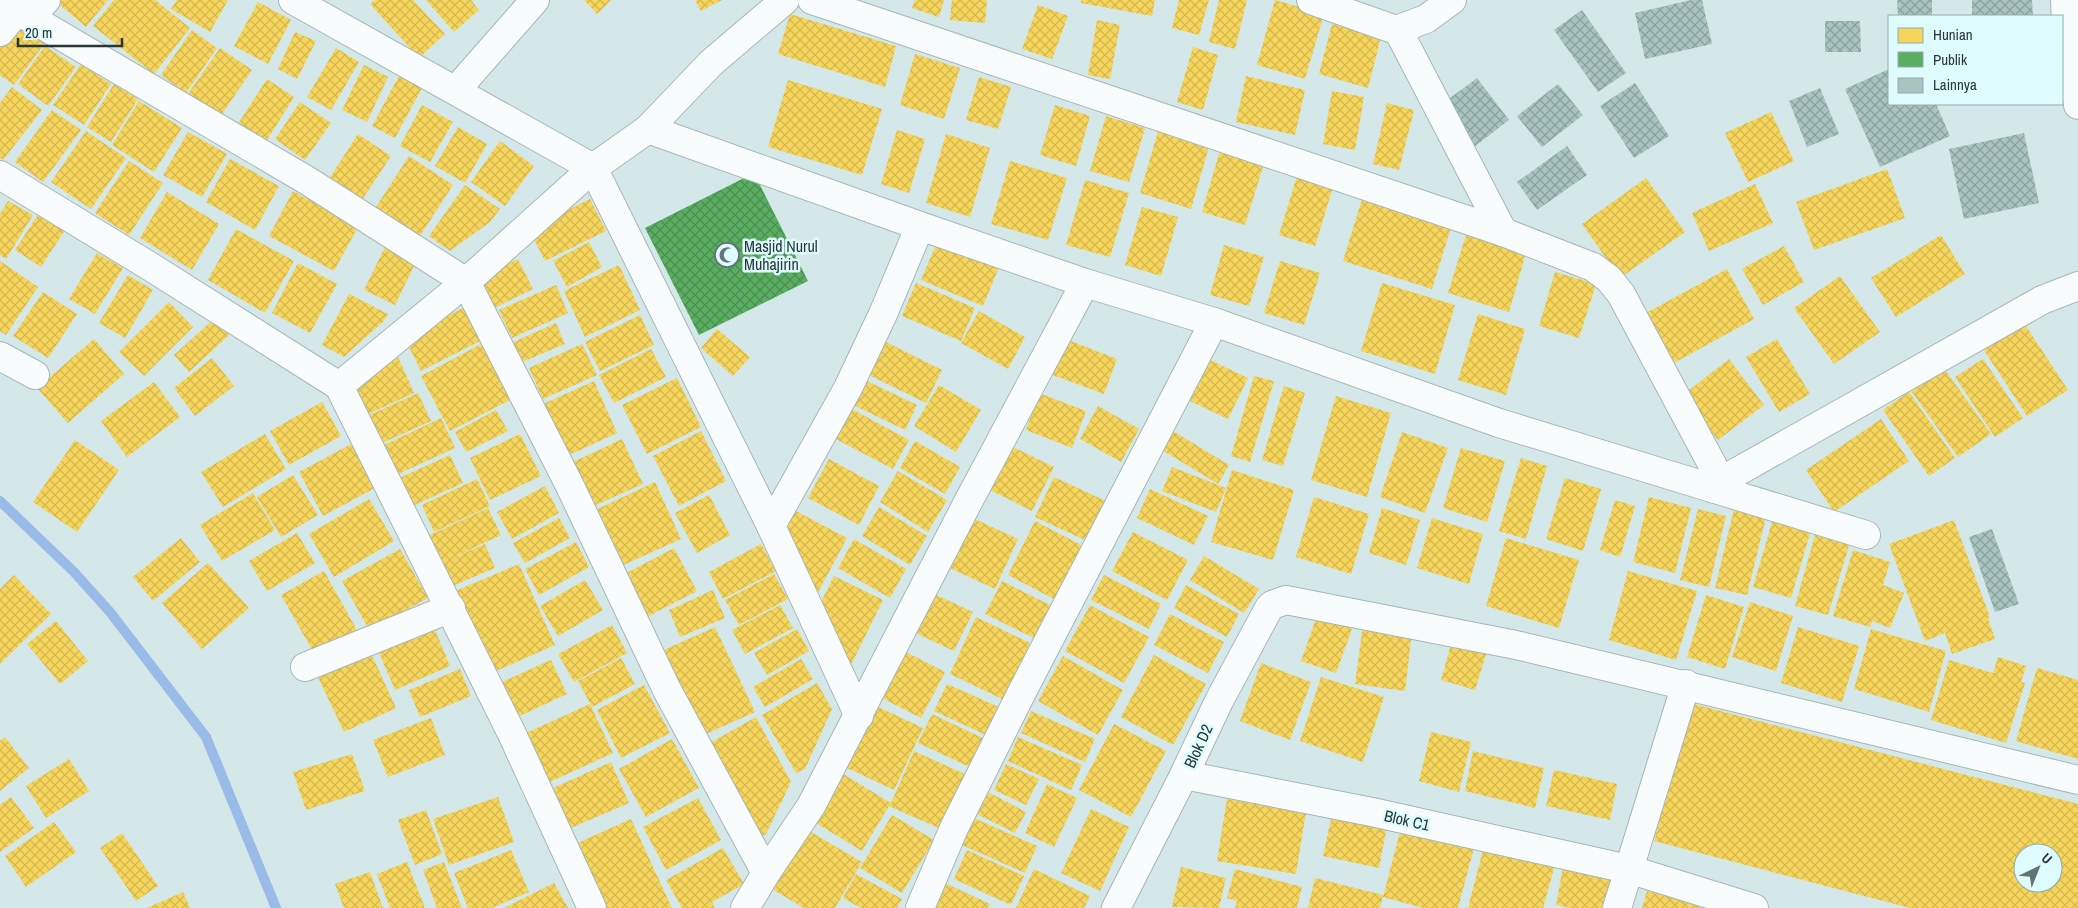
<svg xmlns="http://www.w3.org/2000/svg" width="2078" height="908" font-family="'Archivo Narrow',sans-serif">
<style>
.homes{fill:url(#homes-cross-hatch);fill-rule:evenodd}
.public{fill:url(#public-cross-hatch)}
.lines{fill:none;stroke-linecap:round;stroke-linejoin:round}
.stream{stroke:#9abbe8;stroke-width:10}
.building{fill:url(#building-cross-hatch)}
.street-casing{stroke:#a6b6b8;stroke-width:30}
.street{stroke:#f9fcfc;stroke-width:28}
.labels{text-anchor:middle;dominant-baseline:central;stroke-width:5;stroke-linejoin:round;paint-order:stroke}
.poi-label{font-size:16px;fill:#273637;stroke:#defbfe;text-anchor:start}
.street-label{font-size:16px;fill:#273637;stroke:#defbfe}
</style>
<defs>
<pattern id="homes-cross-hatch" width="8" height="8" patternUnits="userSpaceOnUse" patternTransform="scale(1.25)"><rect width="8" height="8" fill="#f6d55c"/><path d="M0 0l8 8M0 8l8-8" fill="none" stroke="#d3b751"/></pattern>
<pattern id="public-cross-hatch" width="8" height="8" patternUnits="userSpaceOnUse" patternTransform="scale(1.25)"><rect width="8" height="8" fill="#5aae61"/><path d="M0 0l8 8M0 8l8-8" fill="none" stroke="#4a8e51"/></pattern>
<pattern id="building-cross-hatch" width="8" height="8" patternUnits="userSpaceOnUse" patternTransform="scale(1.25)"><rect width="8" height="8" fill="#a8c4c0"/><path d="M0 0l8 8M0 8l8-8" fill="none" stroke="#89a09d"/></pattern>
</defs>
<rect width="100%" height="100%" fill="#d4e8ea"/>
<g class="homes">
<polygon points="54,0 108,0 86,27"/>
<polygon points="114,0 155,0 190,28 154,74 93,26"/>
<polygon points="177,0 228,0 210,32 171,9"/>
<polygon points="375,0 413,0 445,34 419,58 370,4"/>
<polygon points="426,0 471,0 479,10 454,32"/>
<polygon points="584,0 611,0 597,14"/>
<polygon points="695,0 722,0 701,11"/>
<polygon points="915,0 944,0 939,17 912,8"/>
<polygon points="952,0 987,0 985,23 950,20"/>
<polygon points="1081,0 1155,0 1152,16 1081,3"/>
<polygon points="1179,0 1209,0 1199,35 1172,28"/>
<polygon points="1219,0 1247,0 1235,49 1209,42"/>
<polygon points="1275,0 1324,14 1305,79 1257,65"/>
<polygon points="258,2 291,20 268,64 234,46"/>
<polygon points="1038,5 1068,16 1052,59 1022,49"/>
<polygon points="790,14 896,46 885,87 778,54"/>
<polygon points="16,17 47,40 14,85 0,75 0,40"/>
<polygon points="1097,20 1120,25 1110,79 1088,75"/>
<polygon points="1332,24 1381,37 1368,88 1319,74"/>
<polygon points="192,30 217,48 186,93 161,75"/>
<polygon points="295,32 316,41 297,79 278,69"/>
<polygon points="45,46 76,67 48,106 18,84"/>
<polygon points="1193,47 1218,55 1203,110 1177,102"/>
<polygon points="220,48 252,70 220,117 188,94"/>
<polygon points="336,48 359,62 331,110 307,97"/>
<polygon points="915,54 960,68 944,119 900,105"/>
<polygon points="81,64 111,84 84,125 53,105"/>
<polygon points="364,65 388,77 367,122 342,110"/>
<polygon points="400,74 423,86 395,138 372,126"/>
<polygon points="1246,76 1305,90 1295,135 1236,122"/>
<polygon points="979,77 1011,87 998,129 966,120"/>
<polygon points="267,79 294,97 264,145 236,127"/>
<polygon points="788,80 882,109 862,175 768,147"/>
<polygon points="114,84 138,99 111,142 87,127"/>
<polygon points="12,87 42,110 3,160 0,158 0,103"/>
<polygon points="1332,91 1364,97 1355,150 1323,144"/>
<polygon points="139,101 182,128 154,172 112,145"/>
<polygon points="300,102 331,123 305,160 275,139"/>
<polygon points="1387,103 1414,110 1399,170 1373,164"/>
<polygon points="422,105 453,122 430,162 400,146"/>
<polygon points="1055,105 1090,116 1076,166 1040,155"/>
<polygon points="52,110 81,130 43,182 15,162"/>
<polygon points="1771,112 1794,161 1748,182 1725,133"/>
<polygon points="1106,116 1145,128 1129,182 1090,171"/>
<polygon points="458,127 487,144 465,183 435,166"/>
<polygon points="1159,128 1210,143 1191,209 1140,193"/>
<polygon points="897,130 925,139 909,193 881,184"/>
<polygon points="86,131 126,158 91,209 51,182"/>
<polygon points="188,132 227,154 202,197 163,175"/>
<polygon points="358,134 391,156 362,200 329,179"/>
<polygon points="946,134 990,148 970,217 926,203"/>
<polygon points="500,141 534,166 505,206 471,182"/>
<polygon points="1221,147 1265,160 1245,225 1202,212"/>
<polygon points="409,156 453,185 420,236 376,207"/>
<polygon points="230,159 279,186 255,230 206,202"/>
<polygon points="129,161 163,183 129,235 95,213"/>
<polygon points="1010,161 1067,178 1048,240 991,224"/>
<polygon points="1887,169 1905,218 1814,250 1796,202"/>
<polygon points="1297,176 1333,187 1315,246 1279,235"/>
<polygon points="1646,178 1685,232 1620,278 1582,224"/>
<polygon points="1085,180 1129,193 1110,257 1066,245"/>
<polygon points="1755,184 1773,223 1709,251 1692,213"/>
<polygon points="465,185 500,209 490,222 450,251 429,236"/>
<polygon points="293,191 358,227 334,271 269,236"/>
<polygon points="167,192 219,224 192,270 140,238"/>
<polygon points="1363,196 1452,224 1432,289 1343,261"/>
<polygon points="590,199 606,231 545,261 529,229"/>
<polygon points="8,201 33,215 6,259 0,255 0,214"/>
<polygon points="1142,207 1178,217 1161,276 1125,265"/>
<polygon points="41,210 67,227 41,267 15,250"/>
<polygon points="236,229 294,261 265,313 208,280"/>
<polygon points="1466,235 1526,253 1509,312 1448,293"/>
<polygon points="1941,235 1965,274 1896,317 1871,278"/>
<polygon points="939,238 1000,265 983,306 921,280"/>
<polygon points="589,242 602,267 567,287 553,261"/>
<polygon points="387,243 418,258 395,305 364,290"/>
<polygon points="1224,245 1264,257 1249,306 1210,295"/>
<polygon points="1784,246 1804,282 1763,305 1742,269"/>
<polygon points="97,253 123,268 95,314 69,299"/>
<polygon points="518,259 533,289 492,309 477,279"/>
<polygon points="0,261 38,287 6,335 0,331"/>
<polygon points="1280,261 1320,273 1304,325 1264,313"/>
<polygon points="298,263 337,284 310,333 272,313"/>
<polygon points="619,265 640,310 585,337 564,291"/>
<polygon points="1727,269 1754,319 1674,363 1646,313"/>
<polygon points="1555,272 1596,284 1579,338 1539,326"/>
<polygon points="128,275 153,290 125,338 99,323"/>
<polygon points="1840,276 1880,332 1834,364 1794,308"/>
<polygon points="916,283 975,308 961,341 902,316"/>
<polygon points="1382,283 1455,305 1435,374 1361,351"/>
<polygon points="556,285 568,313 512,338 499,310"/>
<polygon points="43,292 77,314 48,358 13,336"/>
<polygon points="349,294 388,314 384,321 344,357 322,345"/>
<polygon points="169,302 193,327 144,376 119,352"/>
<polygon points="463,308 480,341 421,371 404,337"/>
<polygon points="979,311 1025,337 1008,369 961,343"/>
<polygon points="1478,314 1525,329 1506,395 1458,380"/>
<polygon points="640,315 654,345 600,371 585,342"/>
<polygon points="215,318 230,334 189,372 174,355"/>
<polygon points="2022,320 2068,390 2027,416 1982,347"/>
<polygon points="556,323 565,344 515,365 507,345"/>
<polygon points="717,329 750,357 733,376 701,348"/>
<polygon points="1063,338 1117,359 1104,394 1050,374"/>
<polygon points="94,339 124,374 68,423 37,388"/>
<polygon points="1777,339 1810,394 1779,412 1746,357"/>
<polygon points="886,342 942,370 926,403 869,375"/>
<polygon points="481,344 510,400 450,431 421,376"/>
<polygon points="582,344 597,375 543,399 529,368"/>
<polygon points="651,349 666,377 614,403 599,375"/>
<polygon points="398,357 414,393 366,415 349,379"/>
<polygon points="212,358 234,386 195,416 174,388"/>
<polygon points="1729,359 1764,405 1718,440 1683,395"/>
<polygon points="1983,359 2023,418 1995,437 1955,377"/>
<polygon points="1210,360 1248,378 1228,419 1190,401"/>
<polygon points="1943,367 1991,434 1958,457 1910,389"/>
<polygon points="1254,376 1274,381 1250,462 1231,456"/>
<polygon points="677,378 701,427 647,454 622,405"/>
<polygon points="861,378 917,405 905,430 849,403"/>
<polygon points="594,381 617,433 565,457 541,405"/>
<polygon points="154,382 180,417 127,457 101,421"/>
<polygon points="939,385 981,410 956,452 914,426"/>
<polygon points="1284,386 1305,393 1283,466 1262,460"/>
<polygon points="1909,392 1955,458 1929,476 1883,410"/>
<polygon points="418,393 431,421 378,445 365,417"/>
<polygon points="1039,393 1086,411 1072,448 1026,430"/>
<polygon points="1336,396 1391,413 1367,497 1311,480"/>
<polygon points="322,402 341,436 289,465 270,431"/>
<polygon points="1098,406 1139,429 1121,462 1080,439"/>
<polygon points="850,408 909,440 893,469 834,438"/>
<polygon points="496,410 508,431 466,452 455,432"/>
<polygon points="441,418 455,448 392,477 378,448"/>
<polygon points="1881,419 1909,461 1834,512 1806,470"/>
<polygon points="1168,428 1229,465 1218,484 1157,447"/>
<polygon points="701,431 726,481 679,506 653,456"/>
<polygon points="1402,432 1448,448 1425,513 1380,497"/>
<polygon points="265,434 286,469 223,507 201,472"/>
<polygon points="520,434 541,476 490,500 470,458"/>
<polygon points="622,439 643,484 589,508 569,464"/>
<polygon points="75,440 119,470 77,532 33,502"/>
<polygon points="915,441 960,467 945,494 900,468"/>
<polygon points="351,444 375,488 323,516 299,472"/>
<polygon points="1007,444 1054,467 1032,511 986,488"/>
<polygon points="1461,448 1505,461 1487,522 1443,508"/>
<polygon points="450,455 463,483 408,508 395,480"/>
<polygon points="1521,458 1547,466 1526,539 1499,531"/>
<polygon points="829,459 879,486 859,525 808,498"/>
<polygon points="1172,467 1226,488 1216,512 1162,491"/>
<polygon points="1232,470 1294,490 1273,560 1211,542"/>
<polygon points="898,471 947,500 928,532 880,502"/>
<polygon points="293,475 318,515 281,537 257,497"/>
<polygon points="1054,477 1108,502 1089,542 1035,517"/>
<polygon points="1565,478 1601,489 1583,551 1546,539"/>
<polygon points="477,479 490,506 434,532 422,505"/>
<polygon points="655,482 681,539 617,568 591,512"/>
<polygon points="545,486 559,513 512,539 497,512"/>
<polygon points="1150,489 1208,516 1194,545 1137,518"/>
<polygon points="253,493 275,530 222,561 200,525"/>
<polygon points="709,495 730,535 697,553 675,513"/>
<polygon points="1314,497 1369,514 1351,574 1296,557"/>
<polygon points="1649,497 1691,508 1675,573 1633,562"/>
<polygon points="369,499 394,541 334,577 309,534"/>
<polygon points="1615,500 1635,506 1620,557 1600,550"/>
<polygon points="879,507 927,536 910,565 862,536"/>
<polygon points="488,508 501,535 450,559 485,544 495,568 443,590 428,536"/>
<polygon points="1382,508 1420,520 1406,565 1369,553"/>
<polygon points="1698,509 1726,516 1709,587 1680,580"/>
<polygon points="1734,509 1766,517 1747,595 1715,588"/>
<polygon points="794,510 847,538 813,602 780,536"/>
<polygon points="964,514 1018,539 995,589 941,564"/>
<polygon points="559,518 570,538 525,563 513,543"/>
<polygon points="1432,518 1483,534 1469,584 1417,568"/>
<polygon points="1773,519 1811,530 1791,598 1753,587"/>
<polygon points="1954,520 1990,617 1988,618 1995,639 1952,654 1945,633 1925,641 1889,544"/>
<polygon points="1035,521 1083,546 1056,600 1008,575"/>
<polygon points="1817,528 1851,539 1828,615 1795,606"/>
<polygon points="1133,532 1188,560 1167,600 1112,571"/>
<polygon points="297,533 315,563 267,591 249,561"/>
<polygon points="181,538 200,562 153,601 133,577"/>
<polygon points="1506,538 1579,560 1559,628 1486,606"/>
<polygon points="854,539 906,569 890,598 838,568"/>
<polygon points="576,542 589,567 539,595 525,569"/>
<polygon points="761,544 776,571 723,599 709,572"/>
<polygon points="674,548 697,591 641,620 619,577"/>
<polygon points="400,549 428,598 369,630 342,581"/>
<polygon points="1853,550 1890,562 1883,585 1904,593 1890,628 1872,621 1870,627 1833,616"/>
<polygon points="1204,556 1259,589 1244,613 1190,580"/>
<polygon points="208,563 249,608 202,649 162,603"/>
<polygon points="519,564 555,645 487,675 451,593"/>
<polygon points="324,571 358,632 315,655 281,595"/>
<polygon points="1628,571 1697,591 1676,660 1609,640"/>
<polygon points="774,574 788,599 739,625 725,600"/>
<polygon points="14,575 51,614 0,664 0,589"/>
<polygon points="1104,575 1161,604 1149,629 1091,600"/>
<polygon points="834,576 883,600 846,675 816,612"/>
<polygon points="585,580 603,610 558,636 540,606"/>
<polygon points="1002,581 1054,607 1038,640 985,614"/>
<polygon points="1186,585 1239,614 1227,637 1174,608"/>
<polygon points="713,590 725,618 680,637 669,610"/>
<polygon points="930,592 973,612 954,651 911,631"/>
<polygon points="1706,595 1744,607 1725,669 1687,657"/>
<polygon points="1750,602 1793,616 1776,671 1732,657"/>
<polygon points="780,605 793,628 745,654 732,630"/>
<polygon points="1090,605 1149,637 1124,683 1065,651"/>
<polygon points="1170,614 1224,642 1208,673 1154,645"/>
<polygon points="1317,616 1352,629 1336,673 1301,661"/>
<polygon points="976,617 1030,643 1004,700 950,674"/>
<polygon points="56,621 88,661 60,684 27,644"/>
<polygon points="433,625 450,666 395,690 377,648"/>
<polygon points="612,625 627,653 574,682 558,654"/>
<polygon points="1363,625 1412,631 1405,691 1355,684"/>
<polygon points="715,627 755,712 695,739 655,654"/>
<polygon points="1798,627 1859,646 1842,702 1781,683"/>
<polygon points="797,629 809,651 767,675 754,653"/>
<polygon points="1871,629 1946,651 1929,712 1854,689"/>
<polygon points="1452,641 1487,651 1475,690 1441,680"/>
<polygon points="898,648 945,672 921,718 874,694"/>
<polygon points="370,651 396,708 344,732 317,675"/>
<polygon points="1154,655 1206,684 1173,745 1121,717"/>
<polygon points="1063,656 1123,690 1098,735 1038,701"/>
<polygon points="1998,657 2026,666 2021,682 2025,683 2006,743 1931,720 1949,660 1993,673"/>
<polygon points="621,658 635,684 592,707 578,681"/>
<polygon points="801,659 813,679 765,707 753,687"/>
<polygon points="551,660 567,694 509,721 493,686"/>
<polygon points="1261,663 1311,682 1290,740 1240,721"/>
<polygon points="2037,668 2078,680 2078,759 2016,741"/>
<polygon points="460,669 471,696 420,717 409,690"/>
<polygon points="1321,677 1384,697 1363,762 1300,741"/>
<polygon points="817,683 832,709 805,769 796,773 762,715"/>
<polygon points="947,684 1001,708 988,736 934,711"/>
<polygon points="644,685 670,733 621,758 597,710"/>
<path d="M1690 703 2078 804V908H1910L1654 841ZM2023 853H2053V883H2023Z"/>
<polygon points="590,704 613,753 550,782 526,733"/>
<polygon points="872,704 923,728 894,790 843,766"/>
<polygon points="1031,711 1095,739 1085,762 1021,733"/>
<polygon points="932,714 987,740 974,769 918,743"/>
<polygon points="756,717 791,782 766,834 752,842 701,748"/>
<polygon points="431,718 445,755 388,777 373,740"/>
<polygon points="1114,724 1166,751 1131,817 1079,790"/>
<polygon points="1431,732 1471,742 1459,792 1419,781"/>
<polygon points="5,737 29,768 0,791 0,741"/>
<polygon points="1018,737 1082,765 1071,790 1008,761"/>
<polygon points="672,739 699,788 646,817 619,769"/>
<polygon points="914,751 967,775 943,830 889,806 862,851 811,820 840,772 891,803"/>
<polygon points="1473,751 1544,768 1535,808 1465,791"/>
<polygon points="352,754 365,791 306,810 293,772"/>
<polygon points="69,759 89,791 46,818 26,786"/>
<polygon points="611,762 629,803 571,828 553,788"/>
<polygon points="1006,764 1039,779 1026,805 994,790"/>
<polygon points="1554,770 1617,784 1610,820 1546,806"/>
<polygon points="1047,784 1077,798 1054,847 1025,833"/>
<polygon points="988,792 1026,812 1015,833 977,814"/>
<polygon points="11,797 34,828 0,852 0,805"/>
<polygon points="498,797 514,842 449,865 433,819"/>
<polygon points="698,798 721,840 666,870 643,827"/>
<polygon points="1227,799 1306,812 1296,874 1217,861"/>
<polygon points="1091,809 1129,827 1100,891 1061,873"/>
<polygon points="426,810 442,854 415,865 398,820"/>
<polygon points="1333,810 1388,821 1379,868 1323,856"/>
<polygon points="892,815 934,840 902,893 860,868"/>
<polygon points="974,818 1037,846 1025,873 962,845"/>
<polygon points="631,819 672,908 602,908 573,845"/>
<polygon points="54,822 76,852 26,887 5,856"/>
<polygon points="804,828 862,862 835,908 804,908 770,888"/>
<polygon points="1401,828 1474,848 1458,908 1423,908 1383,897"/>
<polygon points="122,833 158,886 136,901 100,848"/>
<polygon points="1485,842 1556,861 1543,908 1468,908"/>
<polygon points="723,848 744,884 712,902 715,908 682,908 666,880"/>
<polygon points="511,850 529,892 492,908 468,908 454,873"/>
<polygon points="967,850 1024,876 1011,905 954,879"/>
<polygon points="407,862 425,908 390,908 377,874"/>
<polygon points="444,862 462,908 437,908 423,870"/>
<polygon points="1564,862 1615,873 1608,908 1570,908 1556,905"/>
<polygon points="1181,867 1226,878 1219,908 1172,907"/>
<polygon points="1034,869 1090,896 1084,908 1016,908"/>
<polygon points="1235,869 1302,887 1297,908 1235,908 1237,901 1227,898"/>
<polygon points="370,872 383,908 344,908 335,884"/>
<polygon points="856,874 902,899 897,908 861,908 843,898"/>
<polygon points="1315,878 1383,895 1380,908 1308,908"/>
<polygon points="554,883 568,908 504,908"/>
<polygon points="945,883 990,904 988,908 934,908"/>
<polygon points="1647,891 1709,907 1709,908 1642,908"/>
<polygon points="183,892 190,908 147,908"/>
</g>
<polygon class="public" points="754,173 808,281 699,335 645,228"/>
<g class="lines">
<polyline class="stream" points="0,501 74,572 110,612 206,737 276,908"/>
</g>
<g class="building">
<polygon points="1691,0 1702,0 1712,44 1645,59 1635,13"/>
<polygon points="1897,0 1932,0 1932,16 1898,16"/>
<polygon points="1972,0 2032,0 2033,16 1972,16"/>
<polygon points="1582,10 1626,73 1598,92 1554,30"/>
<polygon points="1825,21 1860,21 1861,52 1825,52"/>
<polygon points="1889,69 1889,104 1936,104 1950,136 1880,167 1845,89"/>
<polygon points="1477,78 1509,120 1474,147 1442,104"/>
<polygon points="1635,83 1669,136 1634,158 1600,106"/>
<polygon points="1558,84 1583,115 1542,147 1517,116"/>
<polygon points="1820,88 1839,134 1807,147 1789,101"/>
<polygon points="2024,133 2039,203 1964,219 1949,149"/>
<polygon points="1567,146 1587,175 1537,210 1517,182"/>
<polygon points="1992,529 2019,604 1995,612 1969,537"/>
</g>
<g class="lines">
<defs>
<g id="street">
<polyline points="0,0 308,181 466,282 569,484 667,690 766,873 745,908"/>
<polyline points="293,0 593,168 771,526 859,716"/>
<polyline points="812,0 1503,232 1401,36 1396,30 1311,0"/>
<polyline points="2065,0 2066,26 2078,105"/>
<polyline points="30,18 46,0"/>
<polyline points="1396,30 1426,19 1452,0"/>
<polyline points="0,32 17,11"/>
<polyline points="456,90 535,0"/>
<polyline points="648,129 711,63 785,0"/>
<polyline points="0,175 151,267 339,386 512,734 592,908"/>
<polyline points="1503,232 1593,267 1609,279 1621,294 1721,481 1715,489 1866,535"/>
<polyline points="0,356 35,375"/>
<polyline points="339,386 466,282 593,168 648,129 920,226"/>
<polyline points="1721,481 2042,300 2078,286"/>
<polyline points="771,526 848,388 883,314 920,226 1085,283"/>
<polyline points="305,667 451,608"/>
<polyline points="1184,775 1372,812 1628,869 1754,908"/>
<polyline points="766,873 811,806 967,504 1085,283 1214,322 1499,423 1715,489"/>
<polyline points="920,908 954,828 1023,690 1214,322"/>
<polyline points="1116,908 1184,775 1219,701 1269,608 1272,605 1286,600 1516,645 2078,780"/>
<polyline points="1617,908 1686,684"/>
</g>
</defs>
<use href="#street" class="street-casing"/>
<use href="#street" class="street"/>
</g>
<defs>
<symbol id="mosque-ring" viewBox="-11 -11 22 22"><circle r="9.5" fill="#defbfe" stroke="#647476" stroke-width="1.5"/><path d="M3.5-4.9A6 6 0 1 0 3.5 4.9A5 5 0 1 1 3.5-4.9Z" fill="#647476"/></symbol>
</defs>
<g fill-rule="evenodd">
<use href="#mosque-ring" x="713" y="241" width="28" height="28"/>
</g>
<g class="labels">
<g class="poi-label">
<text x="744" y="246">Masjid Nurul<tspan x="744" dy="18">Muhajirin</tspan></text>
</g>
<g class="street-label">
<text transform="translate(1198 746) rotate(-65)">Blok D2</text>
<text transform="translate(1407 820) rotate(13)">Blok C1</text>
</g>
</g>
<rect x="1888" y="15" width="175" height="90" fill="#defbfe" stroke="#95acae"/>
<rect x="1898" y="28" width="25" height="15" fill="#f6d55c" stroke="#95acae"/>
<text x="1933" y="40" font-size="15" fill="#273637">Hunian</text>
<rect x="1898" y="52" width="25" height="15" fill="#5aae61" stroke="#95acae"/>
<text x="1933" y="65" font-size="15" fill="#273637">Publik</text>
<rect x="1898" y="78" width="25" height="15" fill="#a8c4c0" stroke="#95acae"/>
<text x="1933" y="90" font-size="15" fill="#273637">Lainnya</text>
<g transform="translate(2038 868) rotate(43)"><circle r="24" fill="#defbfe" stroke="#95acae"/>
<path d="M0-4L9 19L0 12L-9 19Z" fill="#647476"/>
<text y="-8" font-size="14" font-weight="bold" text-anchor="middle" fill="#273637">U</text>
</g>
<path d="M18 38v8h104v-8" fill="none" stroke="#273637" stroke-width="2.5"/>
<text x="25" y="38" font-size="15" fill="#273637" stroke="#defbfe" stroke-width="4" paint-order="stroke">20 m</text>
</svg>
